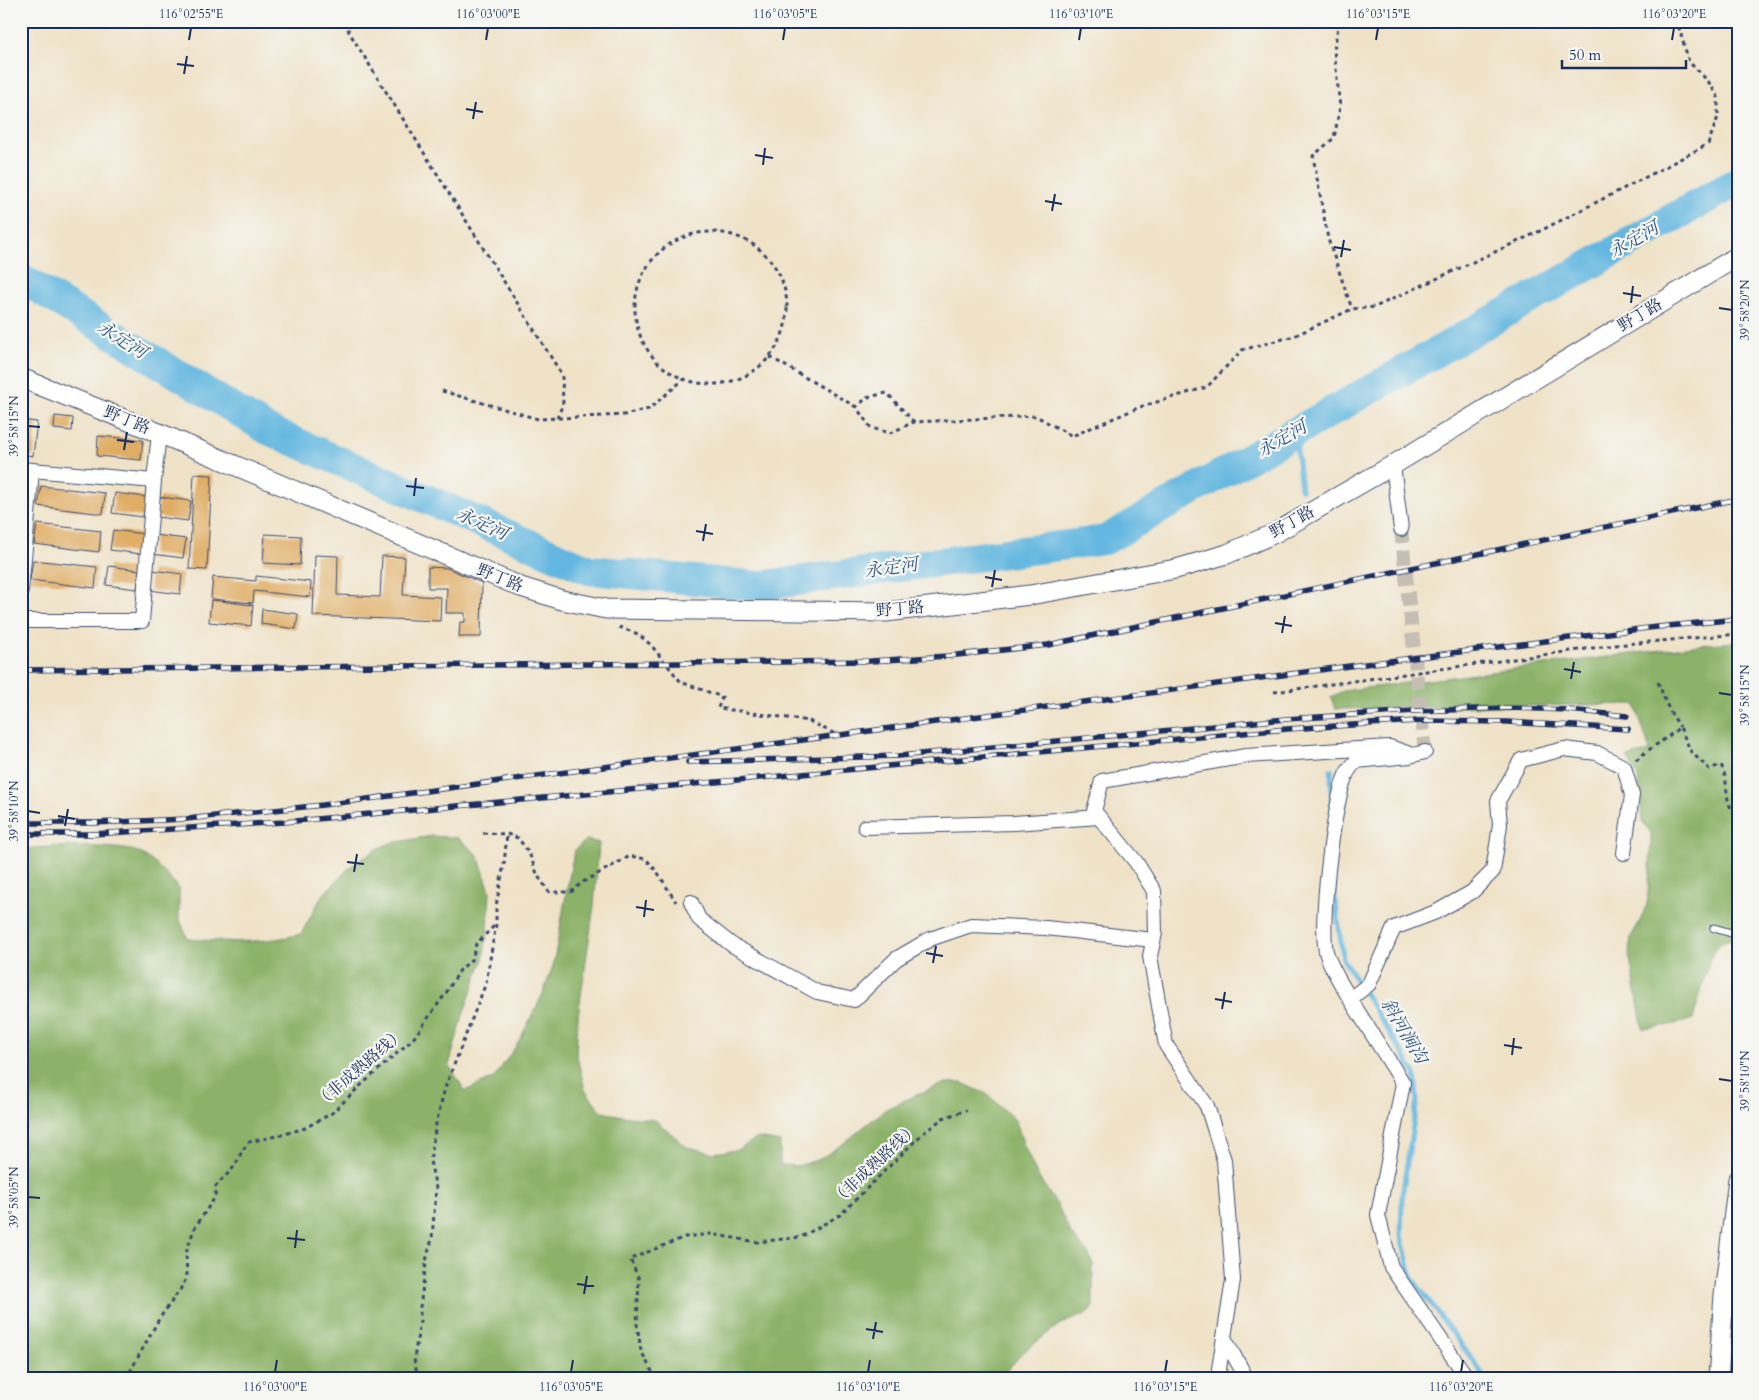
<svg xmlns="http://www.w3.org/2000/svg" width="1759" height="1400" font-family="Cardo,'Noto Serif SC',serif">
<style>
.forest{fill:#8bb268;stroke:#537063}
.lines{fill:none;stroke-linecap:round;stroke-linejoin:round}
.stream{stroke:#64b7e0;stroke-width:5}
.river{stroke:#64b7e0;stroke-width:30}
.building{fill:#e0ad65}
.street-tunnel{stroke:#c5beb2;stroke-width:14;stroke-dasharray:14 7;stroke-linecap:butt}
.lane-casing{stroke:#3b4a6e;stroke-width:9}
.street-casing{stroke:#3b4a6e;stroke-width:16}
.secondary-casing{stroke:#3b4a6e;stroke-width:21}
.path{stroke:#3b4a6e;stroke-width:3;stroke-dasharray:4 4;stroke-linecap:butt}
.lane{stroke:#fff;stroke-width:7}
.street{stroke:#fff;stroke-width:14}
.secondary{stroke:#fff;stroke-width:19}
.rail-casing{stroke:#1b2f5e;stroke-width:5.5}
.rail{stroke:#f6f6f2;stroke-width:4;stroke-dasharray:11;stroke-linecap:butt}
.ticks{fill:none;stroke:#1b2f5e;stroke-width:2}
.labels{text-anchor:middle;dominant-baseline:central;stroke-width:4.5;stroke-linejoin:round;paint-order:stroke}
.street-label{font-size:16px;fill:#1b2f5e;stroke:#f6f6f2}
.water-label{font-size:18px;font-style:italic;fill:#315885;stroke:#f6f6f2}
.neatline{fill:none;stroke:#1b2f5e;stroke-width:2}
.ticks-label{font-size:12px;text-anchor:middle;fill:#1b2f5e}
</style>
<rect width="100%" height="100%" fill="#f6f6f2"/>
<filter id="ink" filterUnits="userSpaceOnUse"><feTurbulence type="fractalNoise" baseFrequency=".02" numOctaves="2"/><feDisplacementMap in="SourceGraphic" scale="10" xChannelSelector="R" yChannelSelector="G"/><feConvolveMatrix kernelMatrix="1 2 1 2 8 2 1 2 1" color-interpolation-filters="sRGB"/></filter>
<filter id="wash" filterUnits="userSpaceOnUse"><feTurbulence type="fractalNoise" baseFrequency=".0096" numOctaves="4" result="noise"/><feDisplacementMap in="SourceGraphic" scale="20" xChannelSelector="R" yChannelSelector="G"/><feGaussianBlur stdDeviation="1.12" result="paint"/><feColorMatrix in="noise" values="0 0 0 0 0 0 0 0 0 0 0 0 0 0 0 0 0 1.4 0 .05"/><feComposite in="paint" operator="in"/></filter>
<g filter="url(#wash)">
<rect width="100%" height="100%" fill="#efe2c7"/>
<g class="forest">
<path d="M1738 642V937L1721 942 1710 958 1693 1019C1677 1025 1660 1026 1643 1029L1629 954 1631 937 1640 921 1647 904 1650 868 1651 833 1642 821 1638 777 1627 757 1650 751 1635 704 1335 709 1331 697 1343 691 1708 644Z"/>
<path d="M433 836 458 838 478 855 490 891 488 928 483 960 464 1012 449 1065 465 1091 494 1078 518 1043 542 996 553 966 574 851 586 840 599 843 594 906 578 1016 576 1053 585 1090 602 1112 628 1117 655 1120 687 1147 713 1153 737 1150 758 1138 780 1142V1165L798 1166 820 1159 844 1143 886 1109 916 1095 946 1083H962L987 1094 1016 1121 1024 1146 1037 1175 1058 1206 1071 1234 1088 1253 1093 1264V1307L1084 1315 1060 1324 1022 1353 1000 1379H21V850C38 845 123 845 138 852 154 860 167 875 179 888V918L188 939C228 942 262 944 301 934L322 896 351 866 377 849 390 843Z"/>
</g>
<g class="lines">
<g class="stream">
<polyline points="1295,432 1301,490"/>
<polyline points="1331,770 1332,806"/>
<polyline points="1333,880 1343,959 1415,1073 1417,1100 1402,1196 1401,1236 1412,1278 1480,1370 1484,1379"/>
</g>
<polyline class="river" points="21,278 268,430 589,570 758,586 1105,540 1738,181"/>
</g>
<g id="blocks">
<g class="building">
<polygon points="55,416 73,418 72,431 54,429"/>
<polygon points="21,420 37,422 33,456 21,454"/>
<polygon points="98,436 143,440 141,460 97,456"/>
<polygon points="194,474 212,475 207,570 189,569"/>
<polygon points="41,486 105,493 103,514 38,506"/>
<polygon points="115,493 146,497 143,517 112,513"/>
<polygon points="160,497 191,501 188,521 157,517"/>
<polygon points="37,524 101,531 99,552 34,544"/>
<polygon points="113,530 144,534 141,554 110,550"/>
<polygon points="265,534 301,536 300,565 263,563"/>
<polygon points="155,535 186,539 183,558 152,554"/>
<polygon points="315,555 338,556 337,595 380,597 382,556 405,557 403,595 441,597 440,621 313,616"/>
<polygon points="33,560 97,567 95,588 30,580"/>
<polygon points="109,566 139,570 137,589 106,585"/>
<polygon points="428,567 447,568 482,583 481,637 459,637 460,622 465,622 465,613 446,613 447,588 428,588"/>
<polygon points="152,570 182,574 180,594 149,590"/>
<polygon points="256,576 311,582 310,597 254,591 253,603 211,599 213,577 256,581"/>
<polygon points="211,600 253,605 251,626 209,622"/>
<polygon points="262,609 298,614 296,629 261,624"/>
</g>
</g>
</g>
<g filter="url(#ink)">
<use href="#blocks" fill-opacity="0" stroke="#3b4a6e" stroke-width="1"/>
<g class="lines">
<polyline class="street-tunnel" points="1401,529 1425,752"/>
<defs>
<polyline id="lane" points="1714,928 1738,935"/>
<g id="street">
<polyline points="1393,465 1401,529"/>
<polyline points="21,469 154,481 159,433"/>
<polyline points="21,591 32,471"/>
<polyline points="21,621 142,621 154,481"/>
<polyline points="865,827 1014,823 1099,817"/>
<polyline points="691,902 699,919 732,945 817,992 854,1000 896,959 930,939 971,925 1046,928 1153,940"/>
<path d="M1350 999C1342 985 1332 970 1327 955 1318 930 1334 796 1347 773 1349 769 1353 765 1356 761L1410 756"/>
<polyline points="1224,1338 1247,1379"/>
<polyline points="1220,1379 1219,1369 1233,1280 1224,1160 1207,1106 1166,1045 1150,956 1155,933 1154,891 1136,862 1094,811 1102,781 1246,756 1390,747 1413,755 1425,752"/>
<polyline points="1468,1379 1391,1267 1378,1215 1403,1083 1350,999 1369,984 1394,928 1436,912 1472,892 1493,871 1500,825 1498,801 1521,760 1564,749 1597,753 1624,767 1632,795 1624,853"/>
</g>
<g id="secondary">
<polyline points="21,378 159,433 521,587 562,600 606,609 886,612 1030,595 1176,569 1227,554 1275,533 1393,465 1738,256"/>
<polyline points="1718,1379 1724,1295 1738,1179"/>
</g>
</defs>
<use href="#lane" class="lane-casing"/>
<use href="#street" class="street-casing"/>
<use href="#secondary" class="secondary-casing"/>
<g class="path">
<polyline points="346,21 349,32 562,375 563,404 557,418"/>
<polyline points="1339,21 1334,50 1340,107 1334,138 1313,156 1328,239 1352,309"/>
<circle cx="711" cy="308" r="76"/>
<polyline points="770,357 856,407"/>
<polyline points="442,391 538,419 624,415 649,409 684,379"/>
<polyline points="914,422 887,393 868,397 856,407 871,428 890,433 914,422 1036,416 1072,436 1140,407 1207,387 1242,350 1294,336 1352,309 1375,307 1536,233 1650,175 1708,144 1718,117 1718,97 1708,81 1689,62 1677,21"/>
<polyline points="619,627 638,634 651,645 681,682 722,697 718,708 809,721 837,735"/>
<polyline points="1658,682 1669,710 1680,727"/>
<polyline points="1274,692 1615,645 1738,634"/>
<path d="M1636 760C1650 748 1666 739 1680 727L1691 752 1709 769 1721 765C1731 785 1721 799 1738 819"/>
<polyline points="483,833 507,834 518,838 529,853 538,876 549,892 571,892 583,882 630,856 646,859 658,873 676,902"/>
<polyline points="126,1379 159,1319 180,1290 187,1277 186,1253 194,1229 215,1197 216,1186 235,1166 242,1151 249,1142 281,1135 305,1128 332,1113 359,1087 413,1039 446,993 460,970 472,959 476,944 496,924"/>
<polyline points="418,1379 414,1359 420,1321 420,1307 427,1256 432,1239 436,1188 430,1161 436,1124 445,1088 486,983 496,924 496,906 504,864 507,834"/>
<polyline points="656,1379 641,1351 637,1324 639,1279 630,1259 685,1237 710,1234 757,1242 801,1237 840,1215 921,1135 943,1118 967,1110"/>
</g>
<use href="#lane" class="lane"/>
<use href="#street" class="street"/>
<use href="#secondary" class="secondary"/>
<defs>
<g id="rail">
<polyline points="21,670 871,661 948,656 1048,645 1738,499"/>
<polyline points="688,762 899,756 1286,719 1416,711 1508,708 1568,710 1627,716"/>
<polyline points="21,823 93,823 186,819 323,805 1342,667 1648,628 1738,619"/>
<polyline points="21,834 93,834 284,822 1287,729 1418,721 1507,722 1628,729"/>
</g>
</defs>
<use href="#rail" class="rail-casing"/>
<use href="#rail" class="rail"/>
</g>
</g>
<path class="ticks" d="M189 40 191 28M486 40 488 28M783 40 785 28M1079 40 1081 28M1376 40 1378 28M1672 40 1674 28M177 64 194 66M184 74 187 56M466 109 483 112M473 119 476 102M755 155 773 158M763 165 765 148M1045 201 1062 204M1052 211 1055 194M1334 247 1351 250M1341 257 1344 240M1623 293 1641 296M1631 303 1633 286M1719 308 1732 310M28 426 40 427M117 440 134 442M124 450 127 432M406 486 424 488M414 496 416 478M696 531 713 534M703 541 706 524M985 577 1002 580M992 587 995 570M1275 623 1292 626M1282 633 1285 616M1564 669 1581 672M1571 679 1574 662M1719 693 1732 695M28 811 40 813M58 816 75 819M65 826 68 809M347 862 364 864M354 872 357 854M636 907 654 910M644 917 646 900M926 953 943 956M933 963 936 946M1215 999 1232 1002M1222 1009 1225 992M1504 1045 1522 1048M1512 1055 1514 1038M1719 1079 1732 1081M28 1197 40 1198M287 1238 305 1240M295 1248 297 1230M577 1284 594 1286M584 1294 587 1276M866 1329 883 1332M873 1339 876 1322M275 1372 277 1360M571 1372 573 1360M868 1372 870 1360M1165 1372 1167 1360M1461 1372 1463 1360"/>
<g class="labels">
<g class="street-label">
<text transform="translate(1640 315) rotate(-31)">野丁路</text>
<text transform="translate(127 420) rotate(22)">野丁路</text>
<text transform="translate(1292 522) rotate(-29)">野丁路</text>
<text transform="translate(500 578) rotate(22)">野丁路</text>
<text transform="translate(900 609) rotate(-5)">野丁路</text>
<text transform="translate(360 1068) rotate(-41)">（非成熟路线）</text>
<text transform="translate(875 1164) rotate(-43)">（非成熟路线）</text>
</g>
<g class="water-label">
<text transform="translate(1634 240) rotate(-30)">永定河</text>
<text transform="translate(122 340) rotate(32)">永定河</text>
<text transform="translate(1282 439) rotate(-30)">永定河</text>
<text transform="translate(482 524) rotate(24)">永定河</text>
<text transform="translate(891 568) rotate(-8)">永定河</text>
<text transform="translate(1404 1031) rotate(59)">斜河涧沟</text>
</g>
</g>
<rect width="1759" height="1400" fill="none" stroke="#f6f6f2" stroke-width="55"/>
<path d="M1562 60v8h124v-8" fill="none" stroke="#1b2f5e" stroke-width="2.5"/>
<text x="1569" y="60" font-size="15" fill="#1b2f5e" stroke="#f6f6f2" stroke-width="4" paint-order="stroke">50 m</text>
<rect x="28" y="28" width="1704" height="1344" class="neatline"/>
<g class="ticks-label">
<text x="191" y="18">116°02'55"E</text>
<text x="488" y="18">116°03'00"E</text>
<text x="785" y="18">116°03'05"E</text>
<text x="1081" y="18">116°03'10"E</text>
<text x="1378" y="18">116°03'15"E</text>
<text x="1674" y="18">116°03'20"E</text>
<text transform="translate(1745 310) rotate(-90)" y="4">39°58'20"N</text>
<text transform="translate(14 426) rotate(-90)" y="4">39°58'15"N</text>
<text transform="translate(1745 695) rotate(-90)" y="4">39°58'15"N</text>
<text transform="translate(14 811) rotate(-90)" y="4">39°58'10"N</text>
<text transform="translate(1745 1081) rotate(-90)" y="4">39°58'10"N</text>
<text transform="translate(14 1197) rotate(-90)" y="4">39°58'05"N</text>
<text x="275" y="1391">116°03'00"E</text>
<text x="571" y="1391">116°03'05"E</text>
<text x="868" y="1391">116°03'10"E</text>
<text x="1165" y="1391">116°03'15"E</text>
<text x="1461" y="1391">116°03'20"E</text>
</g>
</svg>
